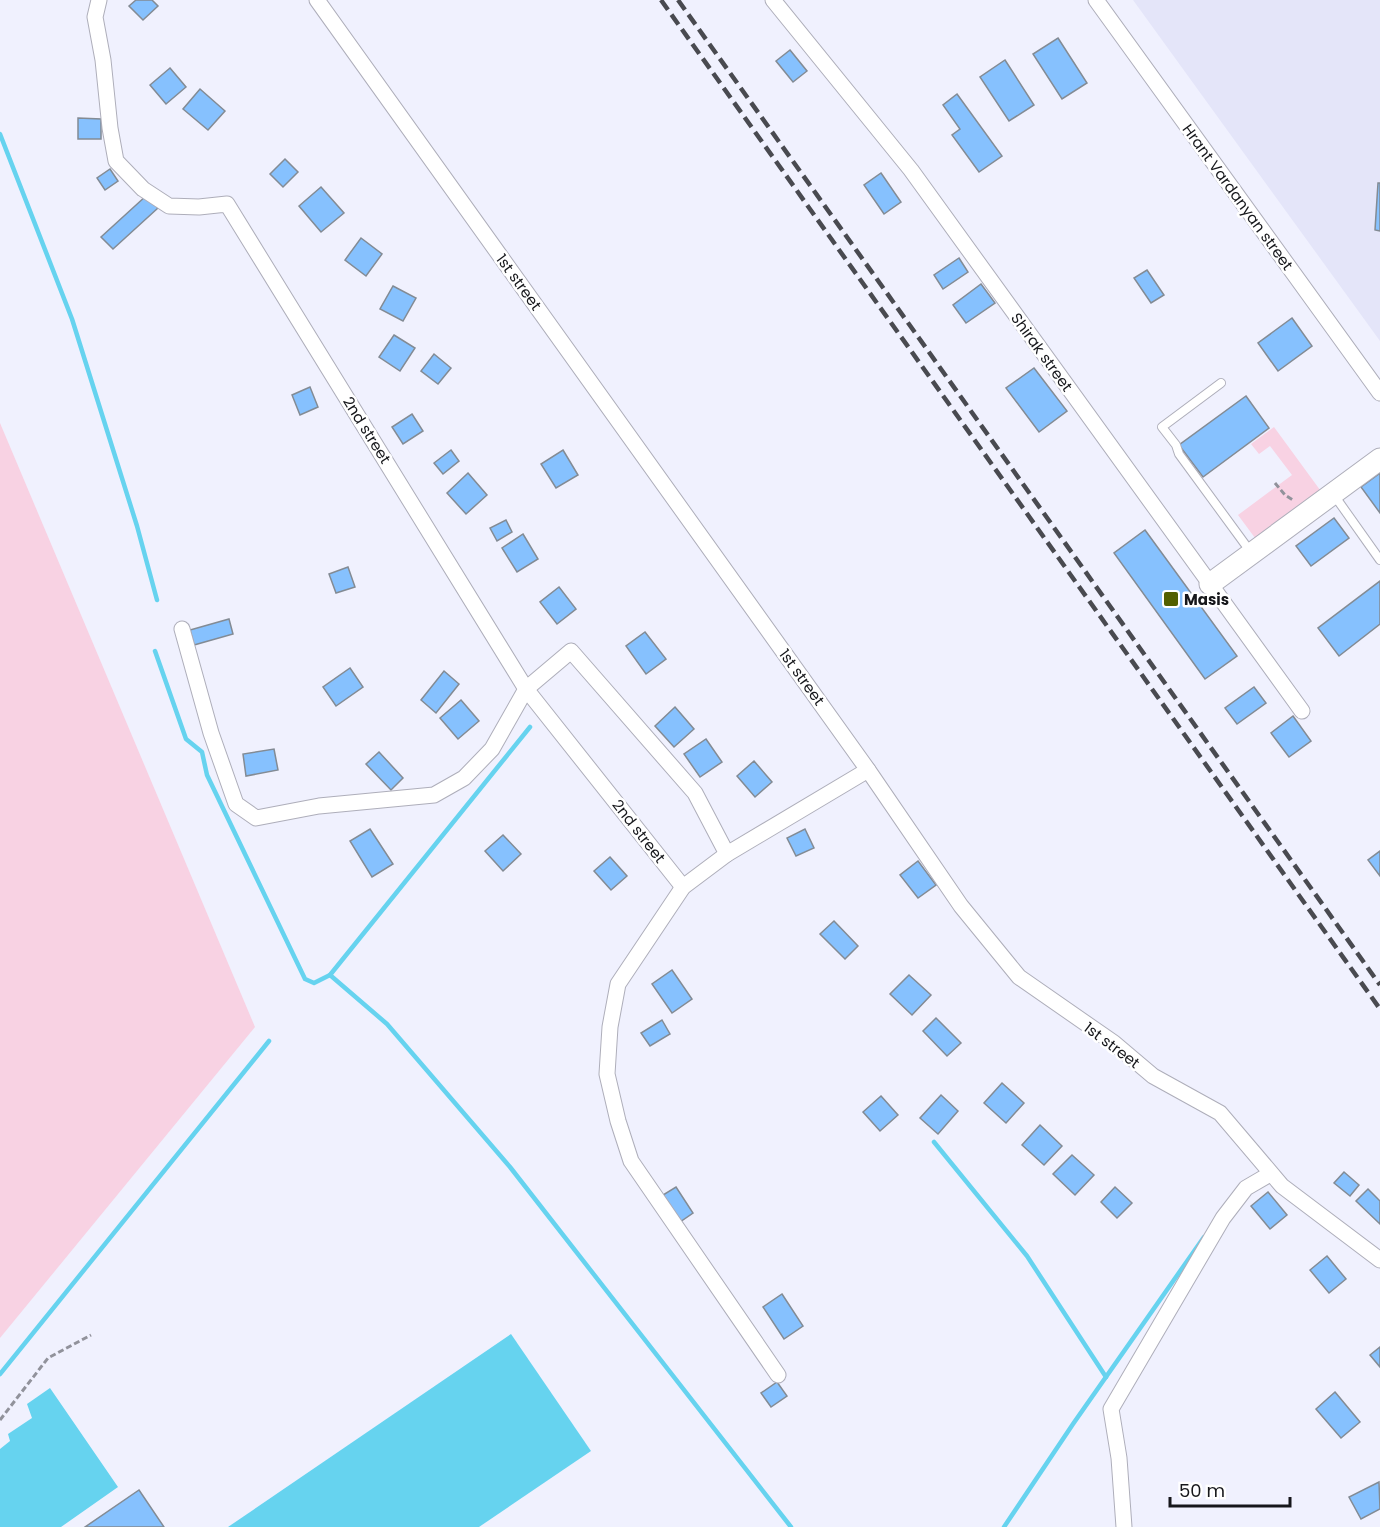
<svg xmlns="http://www.w3.org/2000/svg" width="1380" height="1527" font-family="Poppins,sans-serif">
<style>
.built{fill:#e4e5f9}
.green{fill:#f8d2e3}
.water{fill:#66d3ef}
.lines{fill:none;stroke-linecap:round;stroke-linejoin:round}
.stream{stroke:#66d3ef;stroke-width:4.5}
.building{fill:#86c1fe;stroke:#838b94;stroke-width:1.5}
.service-casing{stroke:#aeaeba;stroke-width:10}
.minor-casing{stroke:#aeaeba;stroke-width:17}
.secondary-casing{stroke:#aeaeba;stroke-width:23}
.path{stroke:#91929b;stroke-width:3;stroke-dasharray:6 3;stroke-linecap:butt}
.service{stroke:#fff;stroke-width:8}
.minor{stroke:#fff;stroke-width:15}
.secondary{stroke:#fff;stroke-width:21}
.rail{stroke:#494a50;stroke-width:4.5;stroke-dasharray:12 6;stroke-linecap:butt}
.poi-dot{fill:#525f00;stroke:#fff;stroke-width:2}
.labels{text-anchor:middle;dominant-baseline:central;stroke-width:5;stroke-linejoin:round;paint-order:stroke}
.street-label{font-size:15px;fill:#16171b;stroke:#fff}
.poi-label{font-size:15px;font-weight:bold;fill:#16171b;stroke:#fff;text-anchor:start}
</style>
<rect width="100%" height="100%" fill="#f0f1fe"/>
<polygon class="built" points="1133,0 1380,0 1380,341"/>
<g class="green">
<polygon points="0,423 255,1027 0,1338"/>
<polygon points="1274,427 1323,494 1258,542 1238,515 1292,475 1270,446 1259,454 1251,444"/>
</g>
<g class="water">
<polygon points="511,1334 591,1451 479,1527 228,1527"/>
<polygon points="50,1388 118,1487 61,1527 0,1527 0,1449 10,1441 8,1434 32,1418 27,1404"/>
</g>
<g class="lines">
<g class="stream">
<polyline points="0,134 72,319 137,526 157,600"/>
<polyline points="155,651 186,739 202,752 207,775 305,979 314,983 330,975 530,727"/>
<polyline points="330,975 387,1024 510,1167 791,1527"/>
<polyline points="934,1142 1027,1256 1106,1377"/>
<polyline points="0,1374 269,1041"/>
<polyline points="1004,1527 1073,1424 1204,1237"/>
</g>
</g>
<g class="building">
<polygon points="136,0 152,0 158,6 143,20 129,6"/>
<polygon points="1058,38 1087,83 1062,99 1033,54"/>
<polygon points="790,50 807,71 793,82 776,61"/>
<polygon points="1005,60 1034,105 1009,121 980,77"/>
<polygon points="170,68 186,87 166,104 150,85"/>
<polygon points="200,89 225,111 208,130 183,109"/>
<polygon points="957,94 1002,156 979,172 952,135 960,129 943,105"/>
<polygon points="78,118 101,119 101,139 78,139"/>
<polygon points="285,159 298,172 283,187 270,174"/>
<polygon points="110,169 118,181 105,190 97,178"/>
<polygon points="881,173 901,202 884,214 864,185"/>
<polygon points="1378,183 1380,183 1380,231 1375,230"/>
<polygon points="321,187 344,213 321,232 299,206"/>
<polygon points="147,195 158,208 113,249 101,237"/>
<polygon points="361,238 382,254 366,276 345,260"/>
<polygon points="959,258 968,272 943,289 934,275"/>
<polygon points="1147,270 1164,295 1151,303 1134,278"/>
<polygon points="981,284 995,303 966,323 953,305"/>
<polygon points="393,286 416,298 403,321 380,309"/>
<polygon points="1292,318 1312,346 1278,371 1258,343"/>
<polygon points="394,335 415,348 400,371 379,357"/>
<polygon points="434,354 451,368 438,384 421,371"/>
<polygon points="1034,368 1067,411 1039,432 1006,388"/>
<polygon points="310,387 318,407 300,415 292,395"/>
<polygon points="1246,396 1269,428 1203,477 1179,445"/>
<polygon points="412,414 423,431 403,444 392,427"/>
<polygon points="451,450 459,461 443,474 434,463"/>
<polygon points="563,450 578,475 556,488 541,464"/>
<polygon points="468,473 487,495 466,514 447,493"/>
<polygon points="1380,473 1380,513 1361,487"/>
<polygon points="1334,518 1349,538 1311,566 1296,546"/>
<polygon points="506,520 512,532 497,541 490,528"/>
<polygon points="1145,530 1237,656 1205,679 1114,553"/>
<polygon points="523,534 538,559 517,572 502,548"/>
<polygon points="348,567 355,587 336,593 329,574"/>
<polygon points="1380,581 1380,624 1339,656 1318,628"/>
<polygon points="559,587 576,609 557,624 540,602"/>
<polygon points="229,619 233,634 194,645 190,630"/>
<polygon points="645,632 666,659 646,674 626,646"/>
<polygon points="350,668 363,687 336,706 323,687"/>
<polygon points="444,671 459,684 436,713 421,700"/>
<polygon points="1254,687 1266,703 1237,724 1225,708"/>
<polygon points="461,700 479,721 458,739 440,718"/>
<polygon points="675,707 694,729 674,747 655,726"/>
<polygon points="1293,716 1311,741 1289,757 1271,733"/>
<polygon points="706,739 722,762 700,777 684,754"/>
<polygon points="274,749 278,770 246,776 243,754"/>
<polygon points="379,752 403,778 391,790 366,764"/>
<polygon points="754,761 772,782 755,797 737,776"/>
<polygon points="370,829 393,864 372,877 350,841"/>
<polygon points="805,829 814,848 796,856 787,838"/>
<polygon points="503,835 521,854 503,871 485,851"/>
<polygon points="1380,851 1380,876 1368,860"/>
<polygon points="610,857 627,876 611,890 594,871"/>
<polygon points="918,861 936,885 918,898 900,875"/>
<polygon points="834,921 858,946 845,959 820,934"/>
<polygon points="672,970 692,999 672,1013 652,984"/>
<polygon points="909,975 931,995 912,1015 890,994"/>
<polygon points="936,1018 961,1043 947,1056 923,1031"/>
<polygon points="662,1020 670,1034 650,1046 641,1033"/>
<polygon points="1002,1083 1024,1103 1006,1123 984,1103"/>
<polygon points="941,1095 958,1111 938,1134 920,1118"/>
<polygon points="881,1096 898,1115 880,1131 863,1112"/>
<polygon points="1040,1125 1062,1146 1044,1165 1022,1145"/>
<polygon points="1072,1155 1094,1175 1075,1195 1053,1174"/>
<polygon points="1344,1172 1359,1185 1350,1196 1334,1183"/>
<polygon points="676,1187 693,1213 680,1222 663,1195"/>
<polygon points="1115,1187 1132,1203 1117,1218 1101,1202"/>
<polygon points="1368,1189 1380,1201 1380,1224 1356,1201"/>
<polygon points="1268,1192 1287,1215 1270,1229 1251,1206"/>
<polygon points="1327,1256 1346,1279 1329,1293 1310,1270"/>
<polygon points="782,1294 803,1326 784,1339 763,1307"/>
<polygon points="1380,1347 1380,1367 1370,1355"/>
<polygon points="777,1382 787,1396 771,1407 761,1393"/>
<polygon points="1335,1392 1360,1422 1341,1438 1316,1409"/>
<polygon points="1379,1482 1380,1509 1361,1519 1349,1497"/>
<polygon points="139,1490 164,1527 85,1527"/>
</g>
<g class="lines">
<defs>
<g id="service">
<polyline points="1221,383 1162,427 1176,445 1179,454 1250,551"/>
<polyline points="1334,495 1380,560"/>
</g>
<g id="minor">
<polyline points="99,0 95,17 103,60 110,128 116,161 143,189 169,206 199,207 227,204 526,689 683,887"/>
<polyline points="317,0 868,770 961,906 1019,977 1114,1043 1153,1076 1220,1113 1282,1186 1380,1260"/>
<polyline points="773,0 911,170 1302,711"/>
<polyline points="1096,0 1380,393"/>
<polyline points="182,629 211,733 236,804 256,818 319,806 434,795 464,778 492,749 526,689 571,651 695,793 727,854"/>
<polyline points="778,1375 631,1161 618,1121 607,1074 610,1027 618,984 683,887 727,854 868,770"/>
<polyline points="1124,1527 1119,1458 1111,1409 1223,1218 1246,1188 1270,1174"/>
</g>
<polyline id="secondary" points="1210,584 1380,459"/>
</defs>
<use href="#service" class="service-casing"/>
<use href="#minor" class="minor-casing"/>
<use href="#secondary" class="secondary-casing"/>
<g class="path">
<polyline points="1275,483 1285,495 1293,500"/>
<polyline points="0,1420 48,1358 91,1335"/>
</g>
<use href="#service" class="service"/>
<use href="#minor" class="minor"/>
<use href="#secondary" class="secondary"/>
<g class="rail">
<polyline points="661,0 1380,1009"/>
<polyline points="678,0 1380,985"/>
</g>
</g>
<rect class="poi-dot" x="1163" y="591" width="16" height="16" rx="3"/>
<g class="labels">
<g class="street-label">
<text transform="translate(1238 197) rotate(54)">Hrant Vardanyan street</text>
<text transform="translate(519 282) rotate(54)">1st street</text>
<text transform="translate(1042 352) rotate(54)">Shirak street</text>
<text transform="translate(367 430) rotate(58)">2nd street</text>
<text transform="translate(802 677) rotate(54)">1st street</text>
<text transform="translate(639 831) rotate(52)">2nd street</text>
<text transform="translate(1112 1045) rotate(37)">1st street</text>
</g>
<g class="poi-label">
<text x="1184" y="599">Masis</text>
</g>
</g>
<path d="M1170 1497v9h120v-9" fill="none" stroke="#16171b" stroke-width="3"/>
<text x="1179" y="1497" font-size="18" fill="#16171b" stroke="#ffffff" stroke-width="4.5" paint-order="stroke">50 m</text>
</svg>
